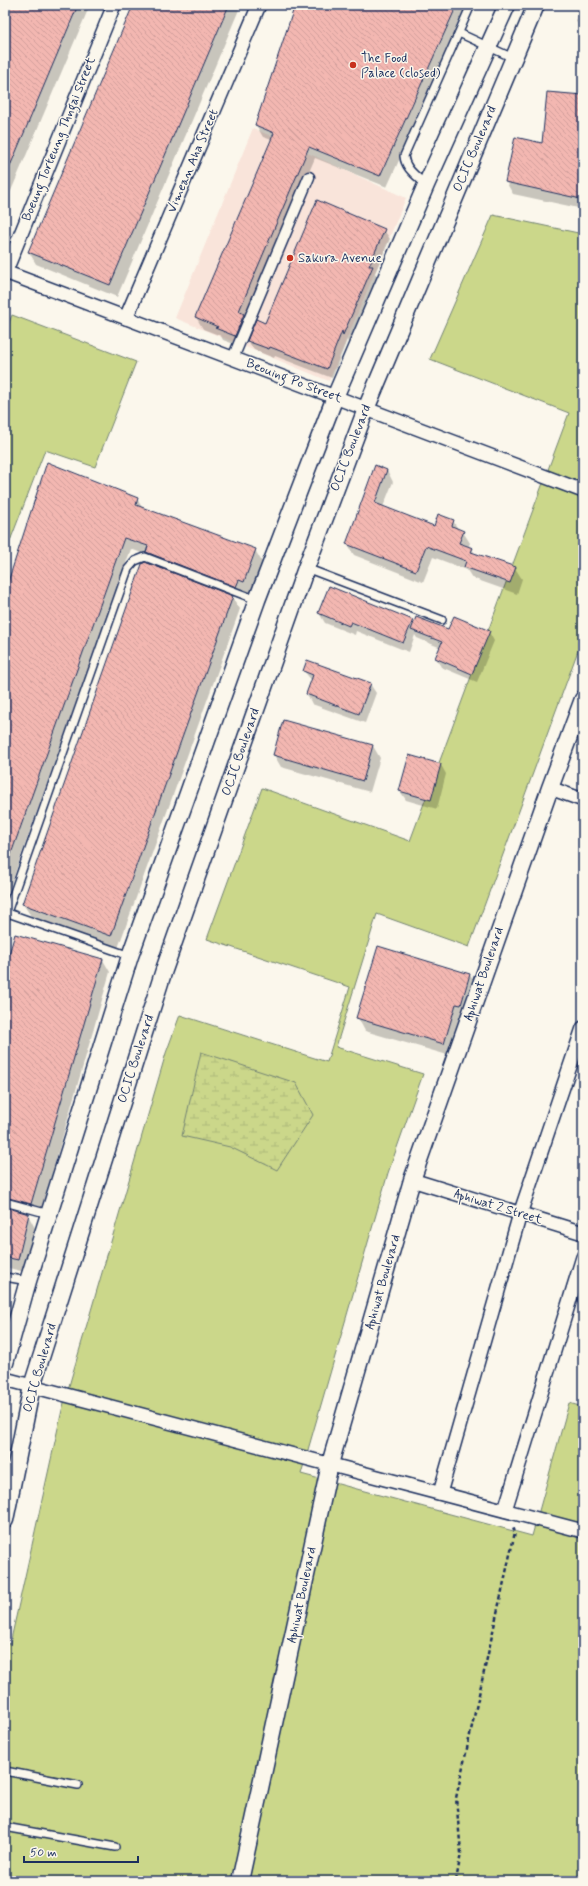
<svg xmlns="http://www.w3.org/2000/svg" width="588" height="1886" font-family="Mynerve,sans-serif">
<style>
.built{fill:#f9e4da}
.green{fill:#cbd78a;stroke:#738374}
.wetland{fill:url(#wetland-marsh);stroke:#738374}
.shadow{fill:#0003}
.building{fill:url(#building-back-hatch);stroke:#1b2f5e}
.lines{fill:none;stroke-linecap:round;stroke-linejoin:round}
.service-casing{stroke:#1b2f5e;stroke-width:10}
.pedestrian-casing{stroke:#1b2f5e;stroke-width:13}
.minor-casing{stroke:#1b2f5e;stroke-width:16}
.tertiary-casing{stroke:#1b2f5e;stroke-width:19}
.path{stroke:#1b2f5e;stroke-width:2.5;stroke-dasharray:4 3;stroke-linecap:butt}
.service{stroke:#fbf7ec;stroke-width:7}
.pedestrian{stroke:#fbf7ec;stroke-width:10}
.minor{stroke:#fbf7ec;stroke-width:13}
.tertiary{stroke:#fbf7ec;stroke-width:16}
.poi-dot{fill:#c8321e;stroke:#fbf7ec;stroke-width:1.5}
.labels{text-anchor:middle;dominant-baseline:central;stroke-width:3;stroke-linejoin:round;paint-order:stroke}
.poi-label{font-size:13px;fill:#1b2f5e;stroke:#fbf7ec;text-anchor:start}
.street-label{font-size:13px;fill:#1b2f5e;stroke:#fbf7ec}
</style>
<defs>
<pattern id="wetland-marsh" width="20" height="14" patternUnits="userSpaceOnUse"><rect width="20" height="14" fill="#cbd78a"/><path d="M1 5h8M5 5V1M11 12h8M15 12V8" fill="none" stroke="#aeb97a"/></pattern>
<pattern id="building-back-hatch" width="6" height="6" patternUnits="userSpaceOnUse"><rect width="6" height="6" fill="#f3b7b1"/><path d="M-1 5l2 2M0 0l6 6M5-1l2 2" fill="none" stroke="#d09e9b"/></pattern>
</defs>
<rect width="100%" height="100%" fill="#fbf7ec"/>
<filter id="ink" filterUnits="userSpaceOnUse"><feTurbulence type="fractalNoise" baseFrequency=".025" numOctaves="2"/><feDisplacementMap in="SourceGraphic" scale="8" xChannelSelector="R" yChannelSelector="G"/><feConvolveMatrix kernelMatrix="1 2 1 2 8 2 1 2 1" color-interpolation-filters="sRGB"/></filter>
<g filter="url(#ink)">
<polygon class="built" points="253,128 406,198 329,381 175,318"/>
<g class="green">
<polygon points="493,215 583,234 583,637 469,947 377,914 336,1047 423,1074 388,1173 301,1474 532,1536 569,1403 583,1407 583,1881 5,1881 5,1643 10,1644 62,1410 166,1053 180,1015 327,1062 350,987 207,939 262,788 410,841 569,413 430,359"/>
<polygon points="12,315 136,362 95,467 45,450 5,554 5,333"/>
</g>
<polygon class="wetland" points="201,1052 296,1083 313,1115 277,1170 230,1147 182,1136"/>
<g class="shadow">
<polygon points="5,5 90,5 5,205"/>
<polygon points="134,5 241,5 117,297 36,264 29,252"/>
<polygon points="296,5 469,5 387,187 315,158 246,319 242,347 223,340 221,336 203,329 196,317 272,140 263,137 256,125"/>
<polygon points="583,5 583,34 576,21"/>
<polygon points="548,93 583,96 583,209 513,194 506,182 516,138 543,144"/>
<polygon points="384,230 390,239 375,273 377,276 349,343 347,340 332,378 275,356 274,358 254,350 248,341 266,324"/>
<polygon points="387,470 393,482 383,507 434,527 453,521 458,529 463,532 470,543 468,548 472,549 475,554 515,568 522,579 517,594 472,578 467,570 433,557 423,582 354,555 347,544"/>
<polygon points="137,499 143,509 255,550 262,562 251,594 246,592 243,598 154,564 149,556 131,549 5,901 5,594"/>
<polygon points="232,597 240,609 118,948 31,916 23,904"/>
<polygon points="319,613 412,621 414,624 448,631 489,632 494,641 477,682 441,667 436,658 441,648 417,638 415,635 409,652 356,631 355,635 325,623"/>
<polygon points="304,671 370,684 376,693 365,723 312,704 307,694 312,681"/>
<polygon points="284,721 373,746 380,758 370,792 281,767 274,755"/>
<polygon points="410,756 441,765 446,774 437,809 406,800 400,791"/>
<polygon points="103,960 110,972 42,1208 5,1198 5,970"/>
<polygon points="470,975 477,987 451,1056 365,1031 358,1018"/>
<polygon points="5,1210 28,1215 35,1228 25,1272 5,1267"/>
</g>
<g class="building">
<polygon points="5,5 78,5 5,178"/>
<polygon points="133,5 229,5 110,285 28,252"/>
<polygon points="295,5 457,5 380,176 309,147 239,311 244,314 235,336 215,328 218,327 195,317 274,133 255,125"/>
<polygon points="547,92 583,95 581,152 583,152 583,189 581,199 505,182 515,137 542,143"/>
<polygon points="317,200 385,229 369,266 373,266 343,335 342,331 327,369 270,347 269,349 247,341 256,319 265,323"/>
<polygon points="47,462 138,498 136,505 256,549 244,582 239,580 236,587 146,552 148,546 124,538 7,865 5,865 5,591"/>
<polygon points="375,465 387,470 375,503 434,526 438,514 454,520 452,526 464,531 459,543 473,548 471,552 516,567 510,583 464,567 466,561 426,546 416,571 346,544"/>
<polygon points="145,562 233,596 111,936 22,904 142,564"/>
<polygon points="329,586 413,620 403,643 351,622 349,626 318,613"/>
<polygon points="454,616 490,631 472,674 435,658 442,642 411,630 416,617 448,629"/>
<polygon points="307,660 371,683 359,714 306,694 313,675 303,671"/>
<polygon points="283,720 373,745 363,781 273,755"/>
<polygon points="409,755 441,764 431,800 399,791"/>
<polygon points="15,934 103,959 31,1204 5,1197 5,967"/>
<polygon points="378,946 470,974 461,1005 456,1004 444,1044 356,1018"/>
<polygon points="5,1207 29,1214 18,1260 5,1257"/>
</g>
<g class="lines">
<defs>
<g id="service">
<polyline points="459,33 513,58"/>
<path d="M426 185C417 176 405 169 404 156L471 5"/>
<polyline points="306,568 442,620"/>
<polyline points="5,912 130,956"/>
<polyline points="5,918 128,569 135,561 145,557 257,600"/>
<polyline points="5,1202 49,1214"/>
<polyline points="5,1277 28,1281"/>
<polyline points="5,1771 78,1785"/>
<polyline points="5,1827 115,1847"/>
</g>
<polyline id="pedestrian" points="233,358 309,177"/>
<g id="minor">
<polyline points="5,272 583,491"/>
<polyline points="5,273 114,5"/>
<polyline points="126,318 259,5"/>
<polyline points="550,788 583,800"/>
<polyline points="412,1180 583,1233"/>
<polyline points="5,1379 583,1531"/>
<polyline points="440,1493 520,1214 583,1028"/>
<polyline points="505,1510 583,1257"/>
</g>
<g id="tertiary">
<polyline points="5,1363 28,1281 130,956 257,600 335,397 426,185 507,5"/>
<polyline points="5,1520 32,1386 164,970 306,568 366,409 536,5"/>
<polyline points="240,1881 330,1464 412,1180 550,788 583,699"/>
</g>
</defs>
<use href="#service" class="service-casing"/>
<use href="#pedestrian" class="pedestrian-casing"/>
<use href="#minor" class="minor-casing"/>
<use href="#tertiary" class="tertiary-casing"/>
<polyline class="path" points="456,1881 461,1853 456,1798 515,1532 513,1527"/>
<use href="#service" class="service"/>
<use href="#pedestrian" class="pedestrian"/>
<use href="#minor" class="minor"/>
<use href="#tertiary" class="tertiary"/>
</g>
</g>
<g class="poi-dot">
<circle cx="353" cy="65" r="4"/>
<circle cx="290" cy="258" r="4"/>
</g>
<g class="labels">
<g class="poi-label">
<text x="361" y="58">The Food<tspan x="361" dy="15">Palace (closed)</tspan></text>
<text x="298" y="258">Sakura Avenue</text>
</g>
<g class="street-label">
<text transform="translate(59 139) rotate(-68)">Boeung Torteung Thngai Street</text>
<text transform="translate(475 149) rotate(-67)">OCIC Boulevard</text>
<text transform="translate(193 161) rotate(-67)">Vimean Aha Street</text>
<text transform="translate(294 381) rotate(21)">Beouing Po Street</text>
<text transform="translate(351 448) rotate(-69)">OCIC Boulevard</text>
<text transform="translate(241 752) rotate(-71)">OCIC Boulevard</text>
<text transform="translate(484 974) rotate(-71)">Aphiwat Boulevard</text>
<text transform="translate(136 1059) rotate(-72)">OCIC Boulevard</text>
<text transform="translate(498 1207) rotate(17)">Aphiwat 2 Street</text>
<text transform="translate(383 1282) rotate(-74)">Aphiwat Boulevard</text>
<text transform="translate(40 1368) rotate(-74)">OCIC Boulevard</text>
<text transform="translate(302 1595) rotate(-78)">Aphiwat Boulevard</text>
</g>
</g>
<rect width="588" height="1886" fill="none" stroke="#fbf7ec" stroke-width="20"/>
<rect x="10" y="10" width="568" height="1866" fill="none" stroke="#1b2f5e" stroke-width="1.5" filter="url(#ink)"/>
<path d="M24 1856v6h114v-6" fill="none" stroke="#1b2f5e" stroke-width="2"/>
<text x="30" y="1856" font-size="12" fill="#1b2f5e" stroke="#fbf7ec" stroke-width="3" paint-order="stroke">50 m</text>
</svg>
